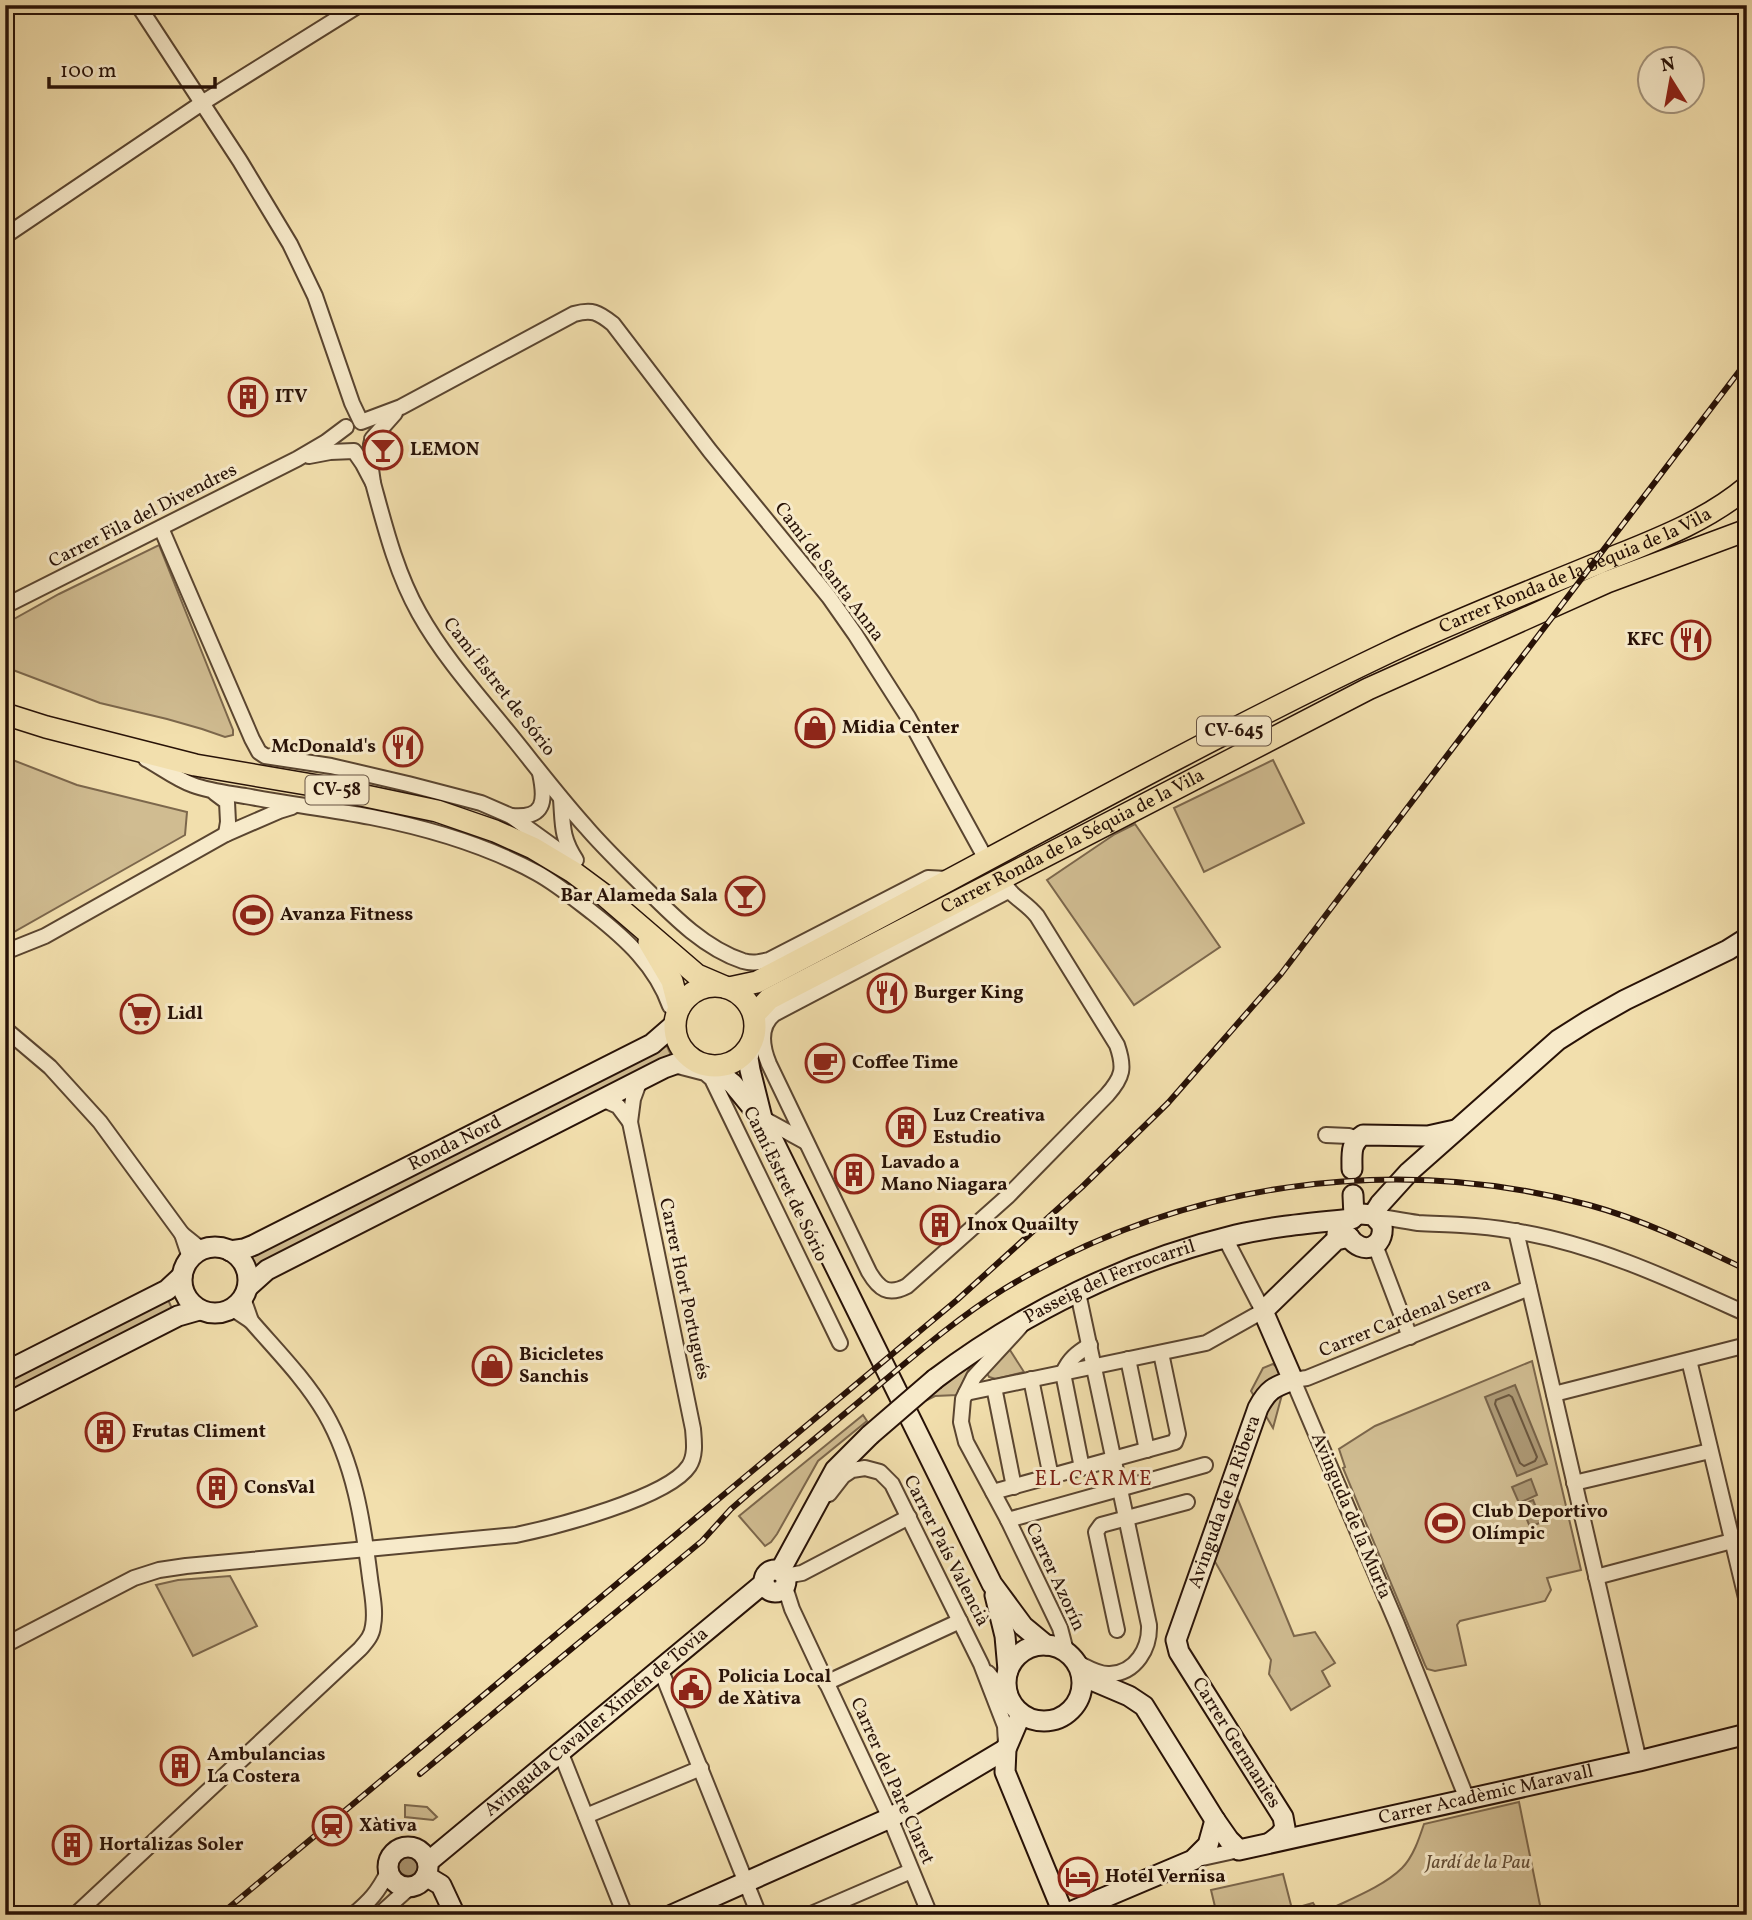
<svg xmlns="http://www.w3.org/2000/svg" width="1752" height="1920" font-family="Vollkorn,serif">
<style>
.green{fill:#d0bc91;stroke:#7c674c;stroke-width:2}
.water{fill:#ad9975;stroke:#786349;stroke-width:2}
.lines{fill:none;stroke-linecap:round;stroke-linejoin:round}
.shore{stroke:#6a563e;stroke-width:2}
.street-casing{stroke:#5a4530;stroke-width:18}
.secondary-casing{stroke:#281207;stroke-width:23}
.primary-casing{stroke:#281207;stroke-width:24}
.street{stroke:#f7eaca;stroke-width:14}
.secondary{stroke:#f7eaca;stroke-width:19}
.primary{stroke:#f2dfad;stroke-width:21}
.rail-casing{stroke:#281207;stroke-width:6}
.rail{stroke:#f7eaca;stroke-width:3.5;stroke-dasharray:10;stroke-linecap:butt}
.secondary-bridge-casing{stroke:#281207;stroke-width:23;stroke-linecap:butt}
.secondary-bridge{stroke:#f7eaca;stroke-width:19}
.labels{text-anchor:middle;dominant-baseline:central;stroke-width:6;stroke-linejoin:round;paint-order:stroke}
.shield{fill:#f7eaca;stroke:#665342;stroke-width:2}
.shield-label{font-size:18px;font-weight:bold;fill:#281207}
.poi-label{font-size:19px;font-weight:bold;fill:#281207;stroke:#f7eaca;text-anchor:start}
.street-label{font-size:19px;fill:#281207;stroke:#f7eaca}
.park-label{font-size:19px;font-style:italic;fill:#634e37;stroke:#f7eaca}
.neighbourhood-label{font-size:21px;letter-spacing:2px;fill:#7a1f14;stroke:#f7eaca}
</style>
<rect width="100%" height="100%" fill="#f2dfad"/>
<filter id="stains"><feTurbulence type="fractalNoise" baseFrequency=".00286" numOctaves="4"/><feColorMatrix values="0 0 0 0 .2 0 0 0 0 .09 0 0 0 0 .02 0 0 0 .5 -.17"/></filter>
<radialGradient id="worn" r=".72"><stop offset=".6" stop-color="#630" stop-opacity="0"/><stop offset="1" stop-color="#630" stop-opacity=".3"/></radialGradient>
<g class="green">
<polygon points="159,545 233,730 233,735 225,737 202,729 167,719 100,703 5,667 5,624 59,594"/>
<polygon points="5,757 77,785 187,812 185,835 5,937"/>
<polygon points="1273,760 1304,823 1204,872 1174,808"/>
<polygon points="1135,824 1220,947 1134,1005 1047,880 1115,834"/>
<polygon points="665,1042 672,1057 256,1272 248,1255"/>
<polygon points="166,1295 173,1311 5,1398 5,1378"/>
<polygon points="1008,1347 1024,1372 996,1379 989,1377 987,1373"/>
<polygon points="973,1360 957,1395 935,1396 917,1405"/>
<polygon points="1532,1361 1581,1570 1547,1578 1551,1590 1545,1601 1460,1621 1457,1625 1466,1665 1435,1671 1427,1669 1425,1665 1343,1468 1345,1467 1339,1449 1375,1426"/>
<polygon points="1273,1364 1287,1376 1273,1428 1251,1391 1263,1368"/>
<polygon points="863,1415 867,1421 818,1461 777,1534 771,1542 765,1546 739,1516"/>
<polygon points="1236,1495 1294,1636 1315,1632 1335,1663 1322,1671 1330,1686 1291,1710 1269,1674 1271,1660 1214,1560"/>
<polygon points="230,1576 257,1626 193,1656 156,1585 178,1580"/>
<path d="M1519 1802 1542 1915H1217L1211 1890 1283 1874 1292 1909 1313 1903 1320 1914C1345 1901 1382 1888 1402 1868 1413 1857 1419 1839 1424 1824Z"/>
<polygon points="405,1805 427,1807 437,1817 433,1820 405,1817"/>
</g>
<g class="water">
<polygon points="1515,1385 1547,1464 1517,1476 1485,1397"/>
<polygon points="1531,1479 1537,1495 1519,1503 1512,1487"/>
<polygon points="1533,1500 1542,1522 1530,1527 1521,1505"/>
<circle cx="409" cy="1864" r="12"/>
</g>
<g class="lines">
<polygon class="shore" points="1509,1395 1512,1397 1537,1457 1535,1461 1524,1466 1520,1463 1495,1404 1496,1400"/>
<defs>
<g id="street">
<path d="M138 5 240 161 290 244 315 296 352 403 361 422 401 407 574 314C592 309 598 312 613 324L710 451 829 597 855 634 908 717 987 861"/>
<polyline points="5,236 202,103 359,5"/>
<polyline points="372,439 395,413"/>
<polyline points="309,456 330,452 354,451 363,464 373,483 370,462 371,444"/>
<path d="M373 483C385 527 396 572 419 613 443 656 477 694 508 732 534 764 559 797 586 827 603 847 623 866 642 885 670 913 703 948 743 961 753 964 760 962 769 960L928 878 948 879"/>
<polyline points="161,528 252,739 259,752 265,756 331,766 408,784 481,803 511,816 569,858"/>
<polyline points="5,606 297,459 326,442 346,427"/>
<path d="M146 759C161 767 176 779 193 785 209 791 227 793 245 796 287 804 329 809 371 817 427 828 486 845 537 873 557 884 575 899 593 913 626 939 656 966 670 1006"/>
<polyline points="215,793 227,802 228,822 226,834"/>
<path d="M561 799C563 825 561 837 576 860"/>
<path d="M511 816C545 819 546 801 540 773"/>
<path d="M1001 878C1011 898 1024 900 1037 916L1117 1045C1125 1068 1123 1077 1107 1095L1008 1196 907 1286C888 1296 879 1289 869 1272L769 1064C762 1047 758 1027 774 1014L1008 891"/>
<polyline points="5,952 45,936 226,834 279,811 292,807"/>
<polyline points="5,1029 50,1067 100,1122 182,1234"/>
<polyline points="674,1065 705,1073 712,1079 840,1343"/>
<polyline points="602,1099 618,1106 630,1122 633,1099 640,1080"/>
<polyline points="762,1118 806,1142"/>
<polyline points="1326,1135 1349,1136 1356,1139"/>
<path d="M1375 1216C1389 1218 1403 1221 1418 1223 1432 1224 1446 1224 1461 1225 1478 1226 1497 1228 1514 1231 1596 1244 1672 1280 1747 1314"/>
<polyline points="1516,1231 1639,1761"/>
<polyline points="1375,1245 1410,1337"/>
<polyline points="190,1258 182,1234 202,1250"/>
<polyline points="233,1309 251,1321 243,1298"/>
<polyline points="1020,1327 974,1377 963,1399 961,1422 966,1442 1008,1520 1060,1628 1066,1651"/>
<polyline points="1128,1359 1147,1450"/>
<polyline points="1689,1360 1747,1602"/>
<polyline points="1063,1373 1082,1468"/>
<path d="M1063 1373C1069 1359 1077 1353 1090 1345"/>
<polyline points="1031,1379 1051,1477"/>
<polyline points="994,1387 1014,1487"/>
<polyline points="966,1393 1206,1343 1263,1311 1225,1238"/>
<polyline points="1554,1394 1747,1345"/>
<polyline points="1574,1483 1710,1451"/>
<polyline points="993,1492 1175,1442 1178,1434 1161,1353"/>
<polyline points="829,1494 843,1476 852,1470 865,1468 880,1472 892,1484 981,1664 1005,1726 1006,1744"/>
<polyline points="1008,1520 1205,1465"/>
<polyline points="785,1576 802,1573 909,1517"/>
<polyline points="1596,1577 1732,1541"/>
<polyline points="785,1587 792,1609 890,1818 930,1915"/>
<polyline points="1117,1630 1096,1532 1101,1525 1187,1502"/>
<path d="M5 1645 134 1578 159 1570 186 1566 516 1535C554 1527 668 1498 689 1466 696 1455 694 1441 693 1429L630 1122"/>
<path d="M1078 1663C1088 1668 1099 1675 1110 1674 1136 1673 1150 1648 1149 1625L1078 1293"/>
<polyline points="660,1668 759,1915"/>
<polyline points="988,1673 997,1684 1006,1691"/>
<polyline points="826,1683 960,1621"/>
<polyline points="560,1751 625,1915"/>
<polyline points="1467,1799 1397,1624 1293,1380 1307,1378 1529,1288"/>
<polyline points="586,1816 701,1768"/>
<polyline points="1193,1860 1239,1850"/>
<path d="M75 1915 360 1649C366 1642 372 1636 373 1626 376 1611 372 1594 370 1578 363 1522 354 1463 325 1413 305 1379 277 1351 251 1321"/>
<path d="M353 1915C370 1901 378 1892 388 1872"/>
<polyline points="379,1915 409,1888"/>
<polyline points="809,1915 911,1871"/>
</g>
<g id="secondary">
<polyline points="752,1042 748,1058 750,1070 762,1118 992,1584 1023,1626 1046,1645"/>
<polyline points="709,1065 733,1084 756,1112"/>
<path d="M1352 1169C1352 1154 1350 1143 1363 1135L1428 1136 1455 1130"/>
<polyline points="1353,1195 1354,1217"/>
<polyline points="1373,1215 1380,1204 1409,1172 1558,1040 1588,1021 1625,1000 1728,950 1747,938"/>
<path d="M1337 1233 1349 1237C1362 1256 1385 1248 1382 1225L1373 1215 1361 1214"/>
<circle cx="215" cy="1280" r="33"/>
<path id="s1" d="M230 1251 244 1249 254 1245 652 1044 675 1024"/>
<polyline points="248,1287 267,1270 664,1068 692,1058"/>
<polyline points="5,1372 167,1290 182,1276"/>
<path id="s2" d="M935 1379C1024 1312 1128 1261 1236 1235 1274 1226 1313 1223 1352 1219"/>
<polyline points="5,1404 178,1316 199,1310"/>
<circle cx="775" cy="1581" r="11"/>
<polyline points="780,1571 835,1470 870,1435"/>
<polyline points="995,1595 1005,1636 1008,1670"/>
<circle cx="1044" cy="1683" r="38"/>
<path id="s3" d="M1082 1676 1129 1696 1144 1706 1215 1820 1229 1840 1239 1850 1639 1761 1747 1734"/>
<polyline points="1021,1714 1006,1749 1005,1772 1064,1915"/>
<path id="s4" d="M1271 1842 1280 1835 1285 1828 1283 1817 1179 1652 1176 1640 1258 1408C1268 1389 1274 1387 1293 1380L1263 1311 1336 1240 1349 1237"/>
<circle cx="408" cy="1867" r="20"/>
<path id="s5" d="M428 1862 764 1583"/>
<polyline points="426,1876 441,1885 455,1915"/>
<polyline points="672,1915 890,1818 1006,1749"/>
<polyline points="1063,1915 1193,1860 1208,1845 1215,1820"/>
</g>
<g id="primary">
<polyline points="5,714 46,727 195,765 318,786 437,811 495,831 533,848 573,872 604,895 697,975 725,987"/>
<polyline points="649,942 672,981 679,1008"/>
<circle cx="715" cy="1026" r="40"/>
<path id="s6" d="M729 988 757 982C967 873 1175 754 1389 652 1458 619 1529 592 1599 563 1650 542 1704 523 1747 487"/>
<path id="s7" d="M754 1015 769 999 1368 689 1607 582 1747 530"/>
</g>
</defs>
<use href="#street" class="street-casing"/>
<use href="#secondary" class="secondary-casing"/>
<use href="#primary" class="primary-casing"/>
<use href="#street" class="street"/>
<use href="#secondary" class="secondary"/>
<use href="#primary" class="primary"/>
<defs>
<g id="rail">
<path d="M420 1774 702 1541 731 1509 754 1489C798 1453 842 1416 885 1380 923 1348 962 1315 1004 1289 1179 1183 1391 1152 1589 1205 1644 1220 1695 1245 1747 1270"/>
<polyline points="220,1915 957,1300 1082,1187 1168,1103 1281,974 1747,361"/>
</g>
</defs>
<use href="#rail" class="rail-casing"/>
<use href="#rail" class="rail"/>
<defs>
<polyline id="secondary-bridge" points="870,1435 935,1379"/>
</defs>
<use href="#secondary-bridge" class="secondary-bridge-casing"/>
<use href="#secondary-bridge" class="secondary-bridge"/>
</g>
<defs>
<symbol id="building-ring" viewBox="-11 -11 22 22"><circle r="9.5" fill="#f7eaca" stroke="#8f2418" stroke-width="1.5"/><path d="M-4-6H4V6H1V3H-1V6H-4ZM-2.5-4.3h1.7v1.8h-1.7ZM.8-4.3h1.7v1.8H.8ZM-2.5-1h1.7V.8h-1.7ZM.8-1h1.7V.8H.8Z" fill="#8f2418"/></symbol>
<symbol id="bar-ring" viewBox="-11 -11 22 22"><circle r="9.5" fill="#f7eaca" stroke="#8f2418" stroke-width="1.5"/><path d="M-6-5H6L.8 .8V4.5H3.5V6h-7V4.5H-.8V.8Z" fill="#8f2418"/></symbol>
<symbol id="restaurant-ring" viewBox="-11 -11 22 22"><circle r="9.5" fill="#f7eaca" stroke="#8f2418" stroke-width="1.5"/><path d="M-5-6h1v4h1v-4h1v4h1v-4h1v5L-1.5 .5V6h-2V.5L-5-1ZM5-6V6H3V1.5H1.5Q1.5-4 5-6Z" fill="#8f2418"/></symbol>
<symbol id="shop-ring" viewBox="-11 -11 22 22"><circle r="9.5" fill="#f7eaca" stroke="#8f2418" stroke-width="1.5"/><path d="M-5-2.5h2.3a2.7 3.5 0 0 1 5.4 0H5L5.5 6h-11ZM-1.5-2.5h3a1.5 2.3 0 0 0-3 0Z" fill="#8f2418"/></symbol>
<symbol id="stadium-ring" viewBox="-11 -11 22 22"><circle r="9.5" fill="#f7eaca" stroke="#8f2418" stroke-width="1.5"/><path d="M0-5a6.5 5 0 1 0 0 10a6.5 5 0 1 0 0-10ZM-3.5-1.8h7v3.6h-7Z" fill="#8f2418"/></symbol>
<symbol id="supermarket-ring" viewBox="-11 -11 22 22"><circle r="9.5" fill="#f7eaca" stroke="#8f2418" stroke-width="1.5"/><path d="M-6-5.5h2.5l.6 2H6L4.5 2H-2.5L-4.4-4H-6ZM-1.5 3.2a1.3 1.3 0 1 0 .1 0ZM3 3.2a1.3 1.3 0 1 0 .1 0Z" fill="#8f2418"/></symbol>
<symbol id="cafe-ring" viewBox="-11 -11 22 22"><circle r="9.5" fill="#f7eaca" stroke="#8f2418" stroke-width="1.5"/><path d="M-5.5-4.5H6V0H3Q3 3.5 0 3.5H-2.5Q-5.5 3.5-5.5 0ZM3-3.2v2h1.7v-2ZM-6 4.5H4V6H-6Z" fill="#8f2418"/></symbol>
<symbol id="civic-ring" viewBox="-11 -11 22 22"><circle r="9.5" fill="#f7eaca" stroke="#8f2418" stroke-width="1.5"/><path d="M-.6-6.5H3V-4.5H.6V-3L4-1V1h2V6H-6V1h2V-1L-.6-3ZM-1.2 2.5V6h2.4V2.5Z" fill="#8f2418"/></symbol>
<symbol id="station-ring" viewBox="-11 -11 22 22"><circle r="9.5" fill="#f7eaca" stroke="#8f2418" stroke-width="1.5"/><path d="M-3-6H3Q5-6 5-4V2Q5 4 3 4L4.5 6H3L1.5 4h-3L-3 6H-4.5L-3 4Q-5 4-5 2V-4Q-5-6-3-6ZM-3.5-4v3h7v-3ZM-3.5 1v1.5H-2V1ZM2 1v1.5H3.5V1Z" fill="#8f2418"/></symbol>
<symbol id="hotel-ring" viewBox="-11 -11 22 22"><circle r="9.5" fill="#f7eaca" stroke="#8f2418" stroke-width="1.5"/><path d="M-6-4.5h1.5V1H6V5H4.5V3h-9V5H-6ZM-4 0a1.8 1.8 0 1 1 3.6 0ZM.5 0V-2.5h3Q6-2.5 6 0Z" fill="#8f2418"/></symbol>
</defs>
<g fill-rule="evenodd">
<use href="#building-ring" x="226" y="375" width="44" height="44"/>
<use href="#bar-ring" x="361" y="428" width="44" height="44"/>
<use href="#restaurant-ring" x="1669" y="618" width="44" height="44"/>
<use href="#shop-ring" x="793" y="706" width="44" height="44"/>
<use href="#restaurant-ring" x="381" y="725" width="44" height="44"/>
<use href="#bar-ring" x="723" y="874" width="44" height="44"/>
<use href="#stadium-ring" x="231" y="893" width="44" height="44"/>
<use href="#restaurant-ring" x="865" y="971" width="44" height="44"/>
<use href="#supermarket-ring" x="118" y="992" width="44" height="44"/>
<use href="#cafe-ring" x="803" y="1041" width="44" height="44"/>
<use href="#building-ring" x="884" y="1105" width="44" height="44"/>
<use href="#building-ring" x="832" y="1152" width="44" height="44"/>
<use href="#building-ring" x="918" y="1203" width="44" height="44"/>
<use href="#shop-ring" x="470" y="1344" width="44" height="44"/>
<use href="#building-ring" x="83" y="1410" width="44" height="44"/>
<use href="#building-ring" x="195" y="1466" width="44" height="44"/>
<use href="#stadium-ring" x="1423" y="1501" width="44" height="44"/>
<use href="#civic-ring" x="669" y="1666" width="44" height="44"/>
<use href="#building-ring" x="158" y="1744" width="44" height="44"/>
<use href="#station-ring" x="310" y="1804" width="44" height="44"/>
<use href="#building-ring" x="50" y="1823" width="44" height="44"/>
<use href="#hotel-ring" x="1056" y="1855" width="44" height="44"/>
</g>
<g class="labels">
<g class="shield">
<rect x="1197" y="716.5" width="74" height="29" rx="5"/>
<rect x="305.5" y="775.5" width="63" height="29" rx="5"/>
</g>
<g class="shield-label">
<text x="1234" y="731">CV-645</text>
<text x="337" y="790">CV-58</text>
</g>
<g class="poi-label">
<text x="275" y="397">ITV</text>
<text x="410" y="450">LEMON</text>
<text x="1664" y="640" text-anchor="end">KFC</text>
<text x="842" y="728">Midia Center</text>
<text x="376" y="747" text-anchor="end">McDonald's</text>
<text x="718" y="896" text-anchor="end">Bar Alameda Sala</text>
<text x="280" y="915">Avanza Fitness</text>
<text x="914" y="993">Burger King</text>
<text x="167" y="1014">Lidl</text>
<text x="852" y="1063">Coffee Time</text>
<text x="933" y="1116">Luz Creativa<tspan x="933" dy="22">Estudio</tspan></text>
<text x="881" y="1163">Lavado a<tspan x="881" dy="22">Mano Niagara</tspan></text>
<text x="967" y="1225">Inox Quailty</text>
<text x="519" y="1355">Bicicletes<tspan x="519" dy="22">Sanchis</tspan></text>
<text x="132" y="1432">Frutas Climent</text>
<text x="244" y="1488">ConsVal</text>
<text x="1472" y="1512">Club Deportivo<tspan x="1472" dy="22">Olímpic</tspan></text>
<text x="718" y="1677">Policia Local<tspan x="718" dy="22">de Xàtiva</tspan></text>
<text x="207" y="1755">Ambulancias<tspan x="207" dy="22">La Costera</tspan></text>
<text x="359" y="1826">Xàtiva</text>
<text x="99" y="1845">Hortalizas Soler</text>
<text x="1105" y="1877">Hotel Vernisa</text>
</g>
<g class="street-label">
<text transform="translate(143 516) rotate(-27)">Carrer Fila del Divendres</text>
<text stroke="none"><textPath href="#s6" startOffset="945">Carrer Ronda de la Séquia de la Vila</textPath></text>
<text transform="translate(829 572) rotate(53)">Camí de Santa Anna</text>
<text transform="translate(499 687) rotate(52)">Camí Estret de Sório</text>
<text stroke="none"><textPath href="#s7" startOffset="364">Carrer Ronda de la Séquia de la Vila</textPath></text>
<text stroke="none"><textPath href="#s1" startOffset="250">Ronda Nord</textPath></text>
<text transform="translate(785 1184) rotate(64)">Camí Estret de Sório</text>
<text stroke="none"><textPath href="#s2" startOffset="201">Passeig del Ferrocarril</textPath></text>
<text transform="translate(684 1289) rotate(78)">Carrer Hort Portugués</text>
<text transform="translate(1405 1318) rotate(-22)">Carrer Cardenal Serra</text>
<text stroke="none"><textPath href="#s4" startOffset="385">Avinguda de la Ribera</textPath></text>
<text transform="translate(1351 1516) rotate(67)">Avinguda de la Murta</text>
<text transform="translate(946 1551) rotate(63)">Carrer País Valencià</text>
<text transform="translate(1055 1577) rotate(65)">Carrer Azorín</text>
<text stroke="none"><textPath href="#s5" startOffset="219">Avinguda Cavaller Ximén de Tovia</textPath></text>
<text transform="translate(1236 1743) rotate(58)">Carrer Germanies</text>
<text transform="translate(892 1781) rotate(66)">Carrer del Pare Claret</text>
<text stroke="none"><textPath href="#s3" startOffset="495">Carrer Acadèmic Maravall</textPath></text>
</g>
<g class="park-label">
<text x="1478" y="1863">Jardí de la Pau</text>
</g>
<g class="neighbourhood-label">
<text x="1094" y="1479">EL CARME</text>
</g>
</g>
<rect width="1752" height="1920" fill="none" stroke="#f2dfad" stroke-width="28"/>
<rect x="7" y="7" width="1738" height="1906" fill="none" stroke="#281207" stroke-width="3.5"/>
<rect x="14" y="14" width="1724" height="1892" fill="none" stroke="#281207" stroke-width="2"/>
<g transform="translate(1671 80) rotate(349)"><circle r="33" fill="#f7eaca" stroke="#a4947c" stroke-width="2"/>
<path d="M0-5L12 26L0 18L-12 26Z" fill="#8f2418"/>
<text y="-10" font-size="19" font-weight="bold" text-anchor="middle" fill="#281207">N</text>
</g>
<path d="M49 77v10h166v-10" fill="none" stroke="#281207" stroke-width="3.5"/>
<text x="60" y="77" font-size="21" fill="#281207" stroke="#f7eaca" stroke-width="5" paint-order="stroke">100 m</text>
<rect width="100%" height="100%" filter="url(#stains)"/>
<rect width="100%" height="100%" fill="url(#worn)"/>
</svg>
